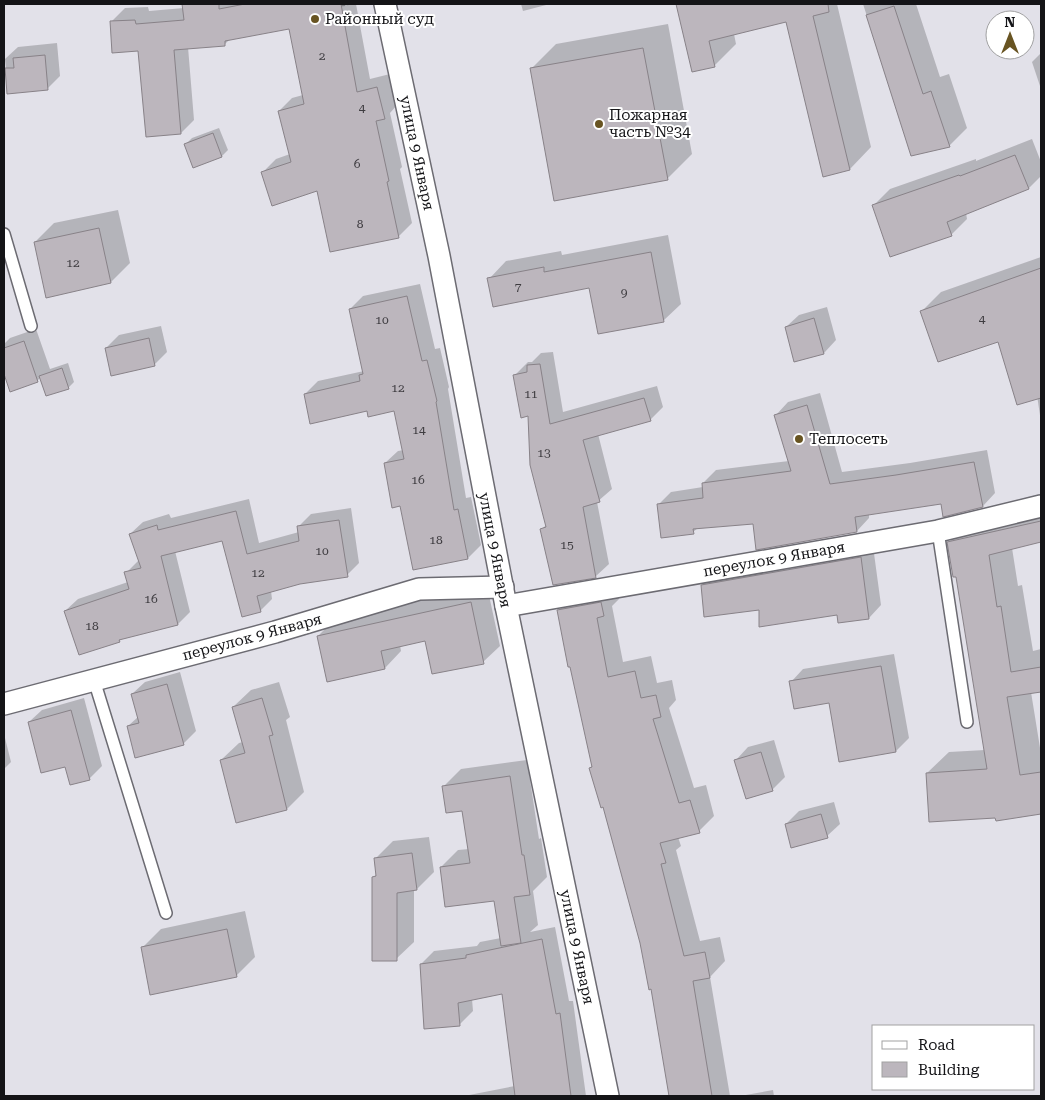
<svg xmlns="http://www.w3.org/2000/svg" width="1045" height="1100" font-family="'Roboto Serif',serif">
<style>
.shadow{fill:#0003}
.building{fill:#bcb6bd;stroke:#888288}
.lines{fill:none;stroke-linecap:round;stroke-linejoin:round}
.lane-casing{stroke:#6c6b72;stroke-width:14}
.street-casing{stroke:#6c6b72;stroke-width:24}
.path{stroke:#838388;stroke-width:3;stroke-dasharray:4 2.5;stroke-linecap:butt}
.lane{stroke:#fff;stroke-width:11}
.street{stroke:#fff;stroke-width:21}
.poi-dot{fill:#685422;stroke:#fff;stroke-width:2}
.labels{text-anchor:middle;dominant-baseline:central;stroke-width:4;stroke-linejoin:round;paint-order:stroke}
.number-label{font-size:12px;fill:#3e3c40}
.poi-label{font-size:15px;fill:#141417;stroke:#fff;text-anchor:start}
.street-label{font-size:15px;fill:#141417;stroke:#fff}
</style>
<rect width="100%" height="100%" fill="#e2e1e9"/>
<g class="shadow">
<polygon points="183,4 356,4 370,79 390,74 398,104 390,113 402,167 400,169 412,223 398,237 318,189 262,173 276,159 290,154 279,111 292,98 303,95 290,27 230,39 224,45 188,47 194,120 181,133 139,50 112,21 125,8 148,7 149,11 184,8"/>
<polygon points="521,4 550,4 523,11"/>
<polygon points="677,4 837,4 871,147 850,169 787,21 734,34 736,44 714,66 693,71"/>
<polygon points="863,4 916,4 940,77 949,74 967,128 949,146 912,155"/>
<polygon points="668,24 692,154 667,179 531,69 556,44"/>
<polygon points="57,43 60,76 47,89 8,92 5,59 18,47"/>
<polygon points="1041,53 1041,89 1032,62"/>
<polygon points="219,128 228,150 222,156 194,166 186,144 192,138"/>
<polygon points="1032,139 1041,162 1041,176 1029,188 966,213 967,219 951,235 873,206 890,189 976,159 976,161"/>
<polygon points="118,210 130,263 111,282 35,242 54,223"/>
<polygon points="668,235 681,304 663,321 590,287 489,279 506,261 561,251 562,255"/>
<polygon points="1041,257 1041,325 939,361 922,311 941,292"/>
<polygon points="420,284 435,349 440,348 449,387 448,389 466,498 471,497 481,545 468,558 414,569 401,505 385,463 398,451 404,450 395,409 368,410 305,394 318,381 364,371 350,309 363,296"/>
<polygon points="827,307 836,340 824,353 795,360 786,327 799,315"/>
<polygon points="161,326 167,352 154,365 106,348 119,335"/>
<polygon points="36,329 50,369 68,363 74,382 68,388 41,377 37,381 11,390 4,370 4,344 10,338"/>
<polygon points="553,352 563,412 657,386 663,407 650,420 598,434 612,489 597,502 609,564 596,576 554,584 542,529 547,524 530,415 515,375 528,362 532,362 541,353"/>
<polygon points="1041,352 1041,422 1031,355"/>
<polygon points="820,393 842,472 910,463 987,450 995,493 983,506 942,503 869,514 869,518 857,531 754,523 698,528 693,532 658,505 671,492 703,487 703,483 716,470 789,461 776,415 788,402"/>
<polygon points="249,499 259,543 299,532 299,526 311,514 351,508 359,563 347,575 300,583 271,591 272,599 260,611 223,539 175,551 190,612 178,624 122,638 119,641 65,611 78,599 128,582 126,573 139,560 130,534 143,522 169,514 171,518"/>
<polygon points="1041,505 1041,541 1012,548 1018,586 1022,585 1033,651 1041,649 1041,690 1031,692 1041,754 1041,813 997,820 996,817 927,773 949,752 985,750 957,575 949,542 970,521"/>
<polygon points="873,546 881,605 869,618 839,622 838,613 760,609 702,585 714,573"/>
<polygon points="487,586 500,646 483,662 426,640 400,645 401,651 385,668 318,636 335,619"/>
<polygon points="616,587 619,599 612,606 623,662 651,656 657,683 672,680 676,700 669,708 694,788 706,785 714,816 699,831 678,837 681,846 676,850 700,941 720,937 725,961 710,977 730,1096 670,1096 652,988 641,943 603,806 590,768 593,765 559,610 574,595"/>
<polygon points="894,654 909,738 896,751 840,760 830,702 791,682 803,669"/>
<polygon points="180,672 196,731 183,744 128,726 138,717 132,694 145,682"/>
<polygon points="279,682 290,717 286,720 304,792 287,809 237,822 221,760 239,743 243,742 233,707 251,690"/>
<polygon points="84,698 102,766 89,779 66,765 29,722 42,710"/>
<polygon points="4,734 11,762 4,769"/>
<polygon points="774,740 785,777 772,790 736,760 748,747"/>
<polygon points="527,760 539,839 541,838 547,877 533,891 538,925 530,932 555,927 569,1001 573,1001 586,1096 464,1096 515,1086 503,992 472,999 473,1011 459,1025 421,964 434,951 477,946 480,942 501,938 495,899 441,867 458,850 469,849 463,809 444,786 461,769"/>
<polygon points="834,802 840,824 827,836 786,824 799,811"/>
<polygon points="429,837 434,872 417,889 414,890 414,942 396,959 373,878 377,874 375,859 393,841"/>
<polygon points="245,911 255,957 236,976 142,948 161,929"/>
<polygon points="773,1090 774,1096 740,1096"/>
</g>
<g class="building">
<polygon points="182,4 219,4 219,9 245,4 341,4 357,92 377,87 385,119 376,121 389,181 387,182 399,238 330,252 317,191 272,206 261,172 291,162 278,111 304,104 289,29 225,41 225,46 174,50 181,134 146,137 138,51 112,53 110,21 135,20 136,24 184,20"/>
<polygon points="676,4 828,4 829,12 813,16 850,170 823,177 786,22 709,41 715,67 692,72"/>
<polygon points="894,6 923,94 931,91 950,147 911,156 866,15"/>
<polygon points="643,48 668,180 554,201 530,68"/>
<polygon points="45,55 48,90 7,94 5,68 14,68 13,58"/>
<polygon points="213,133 222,157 193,168 184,144"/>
<polygon points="1015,155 1029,189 947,222 952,236 890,257 872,205 959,175 960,176"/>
<polygon points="99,228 111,283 46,298 34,242"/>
<polygon points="651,252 664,322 598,334 589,288 493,307 487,278 544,267 544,272"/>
<polygon points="1041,268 1041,398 1017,405 998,342 938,362 920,311"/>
<polygon points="407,296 422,361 427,360 437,401 436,402 454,510 458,509 468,559 413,570 400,506 392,508 384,463 404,459 394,411 368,417 367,411 310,424 304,394 360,381 359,375 363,374 349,309"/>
<polygon points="814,318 824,354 794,362 785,327"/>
<polygon points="149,338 155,366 111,376 105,348"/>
<polygon points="24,341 38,382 10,392 4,374 4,348"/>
<polygon points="540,364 550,424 644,398 651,421 583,440 600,502 583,507 596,578 553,585 540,529 546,527 530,465 528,416 521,418 513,375 527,372 527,365"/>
<polygon points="62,368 69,389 46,396 39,376"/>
<polygon points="807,405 830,484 896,475 974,462 983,507 943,517 941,504 855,517 857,532 756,550 753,524 693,529 694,534 661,538 657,504 703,498 702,483 791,471 774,415"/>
<polygon points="236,511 247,554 299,541 297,526 339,520 348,577 300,584 257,596 261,612 242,617 222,541 161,556 178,625 119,640 120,642 79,655 64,611 129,589 124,572 141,568 129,534 157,525 158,530"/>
<polygon points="1041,521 1041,542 989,555 997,607 1001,606 1011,672 1041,667 1041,692 1007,697 1020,775 1041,772 1041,814 996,821 995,818 929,822 926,773 987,769 956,577 953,577 947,542"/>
<polygon points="861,557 869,619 838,623 837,615 759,627 759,610 704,617 701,585"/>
<polygon points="471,602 484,664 432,674 425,641 381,651 385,669 327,682 317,636"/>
<polygon points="601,602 604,616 597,618 608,677 635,671 641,698 656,695 661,717 653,719 679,803 690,800 700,833 660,843 666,863 661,864 684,956 705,952 710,978 693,981 712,1096 669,1096 651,989 649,990 640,943 603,807 601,808 589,768 592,767 570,667 568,667 557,610"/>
<polygon points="881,666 896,752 839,762 829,703 794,709 789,681"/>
<polygon points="167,684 184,745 135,758 127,726 139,723 131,694"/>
<polygon points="262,698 273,735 269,736 287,810 236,823 220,760 245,753 232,707"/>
<polygon points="71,710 90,780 70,785 65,767 41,773 28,722"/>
<polygon points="761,752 773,791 746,799 734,760"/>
<polygon points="510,776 522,855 524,855 530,895 514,897 521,943 501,946 494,901 445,907 440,867 470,863 462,811 446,813 442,786"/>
<polygon points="821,814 828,838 791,848 785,824"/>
<polygon points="412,853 417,890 397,893 397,961 372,961 372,877 376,876 374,858"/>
<polygon points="227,929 237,977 150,995 141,947"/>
<polygon points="542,939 556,1014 560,1013 571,1096 515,1096 502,994 458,1003 460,1026 424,1029 420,964 466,958 466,955"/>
</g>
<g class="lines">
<defs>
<g id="lane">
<polyline points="4,234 31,326"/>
<polyline points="938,531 967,722"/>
<polyline points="94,680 166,913"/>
</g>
<g id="street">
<polyline points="385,4 439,256 506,606 608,1096"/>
<polyline points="506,606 938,531 1041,506"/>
<polyline points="4,704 275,632 419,589 503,587"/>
</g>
</defs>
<use href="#lane" class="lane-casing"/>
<use href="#street" class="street-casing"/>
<polyline class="path" points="341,5 348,4"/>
<use href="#lane" class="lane"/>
<use href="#street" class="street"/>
</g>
<g class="poi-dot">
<circle cx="315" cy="19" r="5"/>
<circle cx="599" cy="124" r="5"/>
<circle cx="799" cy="439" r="5"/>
</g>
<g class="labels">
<g class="number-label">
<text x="322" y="56">2</text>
<text x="362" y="108">4</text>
<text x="357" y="164">6</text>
<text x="360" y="224">8</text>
<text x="73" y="263">12</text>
<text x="518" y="287">7</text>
<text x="624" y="293">9</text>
<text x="982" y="319">4</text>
<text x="382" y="320">10</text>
<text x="398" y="388">12</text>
<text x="531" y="394">11</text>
<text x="419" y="430">14</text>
<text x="544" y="453">13</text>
<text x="418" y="480">16</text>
<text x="436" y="540">18</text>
<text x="567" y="545">15</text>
<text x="322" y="551">10</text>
<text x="258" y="573">12</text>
<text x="151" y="599">16</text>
<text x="92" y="626">18</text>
</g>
<g class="poi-label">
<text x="325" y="19">Районный суд</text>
<text x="609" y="115">Пожарная<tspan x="609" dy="17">часть №34</tspan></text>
<text x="809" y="439">Теплосеть</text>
</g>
<g class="street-label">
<text transform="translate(417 153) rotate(78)">улица 9 Января</text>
<text transform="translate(495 550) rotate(79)">улица 9 Января</text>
<text transform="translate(774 559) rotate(-10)">переулок 9 Января</text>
<text transform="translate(252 637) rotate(-15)">переулок 9 Января</text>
<text transform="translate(577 947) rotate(78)">улица 9 Января</text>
</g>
</g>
<rect width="1045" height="1100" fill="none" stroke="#141417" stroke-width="10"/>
<rect x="872" y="1025" width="162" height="65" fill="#ffffff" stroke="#a1a1a2"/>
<rect x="882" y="1041" width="25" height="8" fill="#ffffff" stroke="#a1a1a2"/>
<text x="918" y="1050" font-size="15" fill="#141417">Road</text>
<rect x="882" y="1062" width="25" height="15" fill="#bcb6bd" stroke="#a1a1a2"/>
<text x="918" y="1075" font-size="15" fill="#141417">Building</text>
<g transform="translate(1010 35)"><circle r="24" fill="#ffffff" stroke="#a1a1a2"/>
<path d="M0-4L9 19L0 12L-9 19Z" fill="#685422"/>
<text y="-8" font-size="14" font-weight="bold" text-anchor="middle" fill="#141417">N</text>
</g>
</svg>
